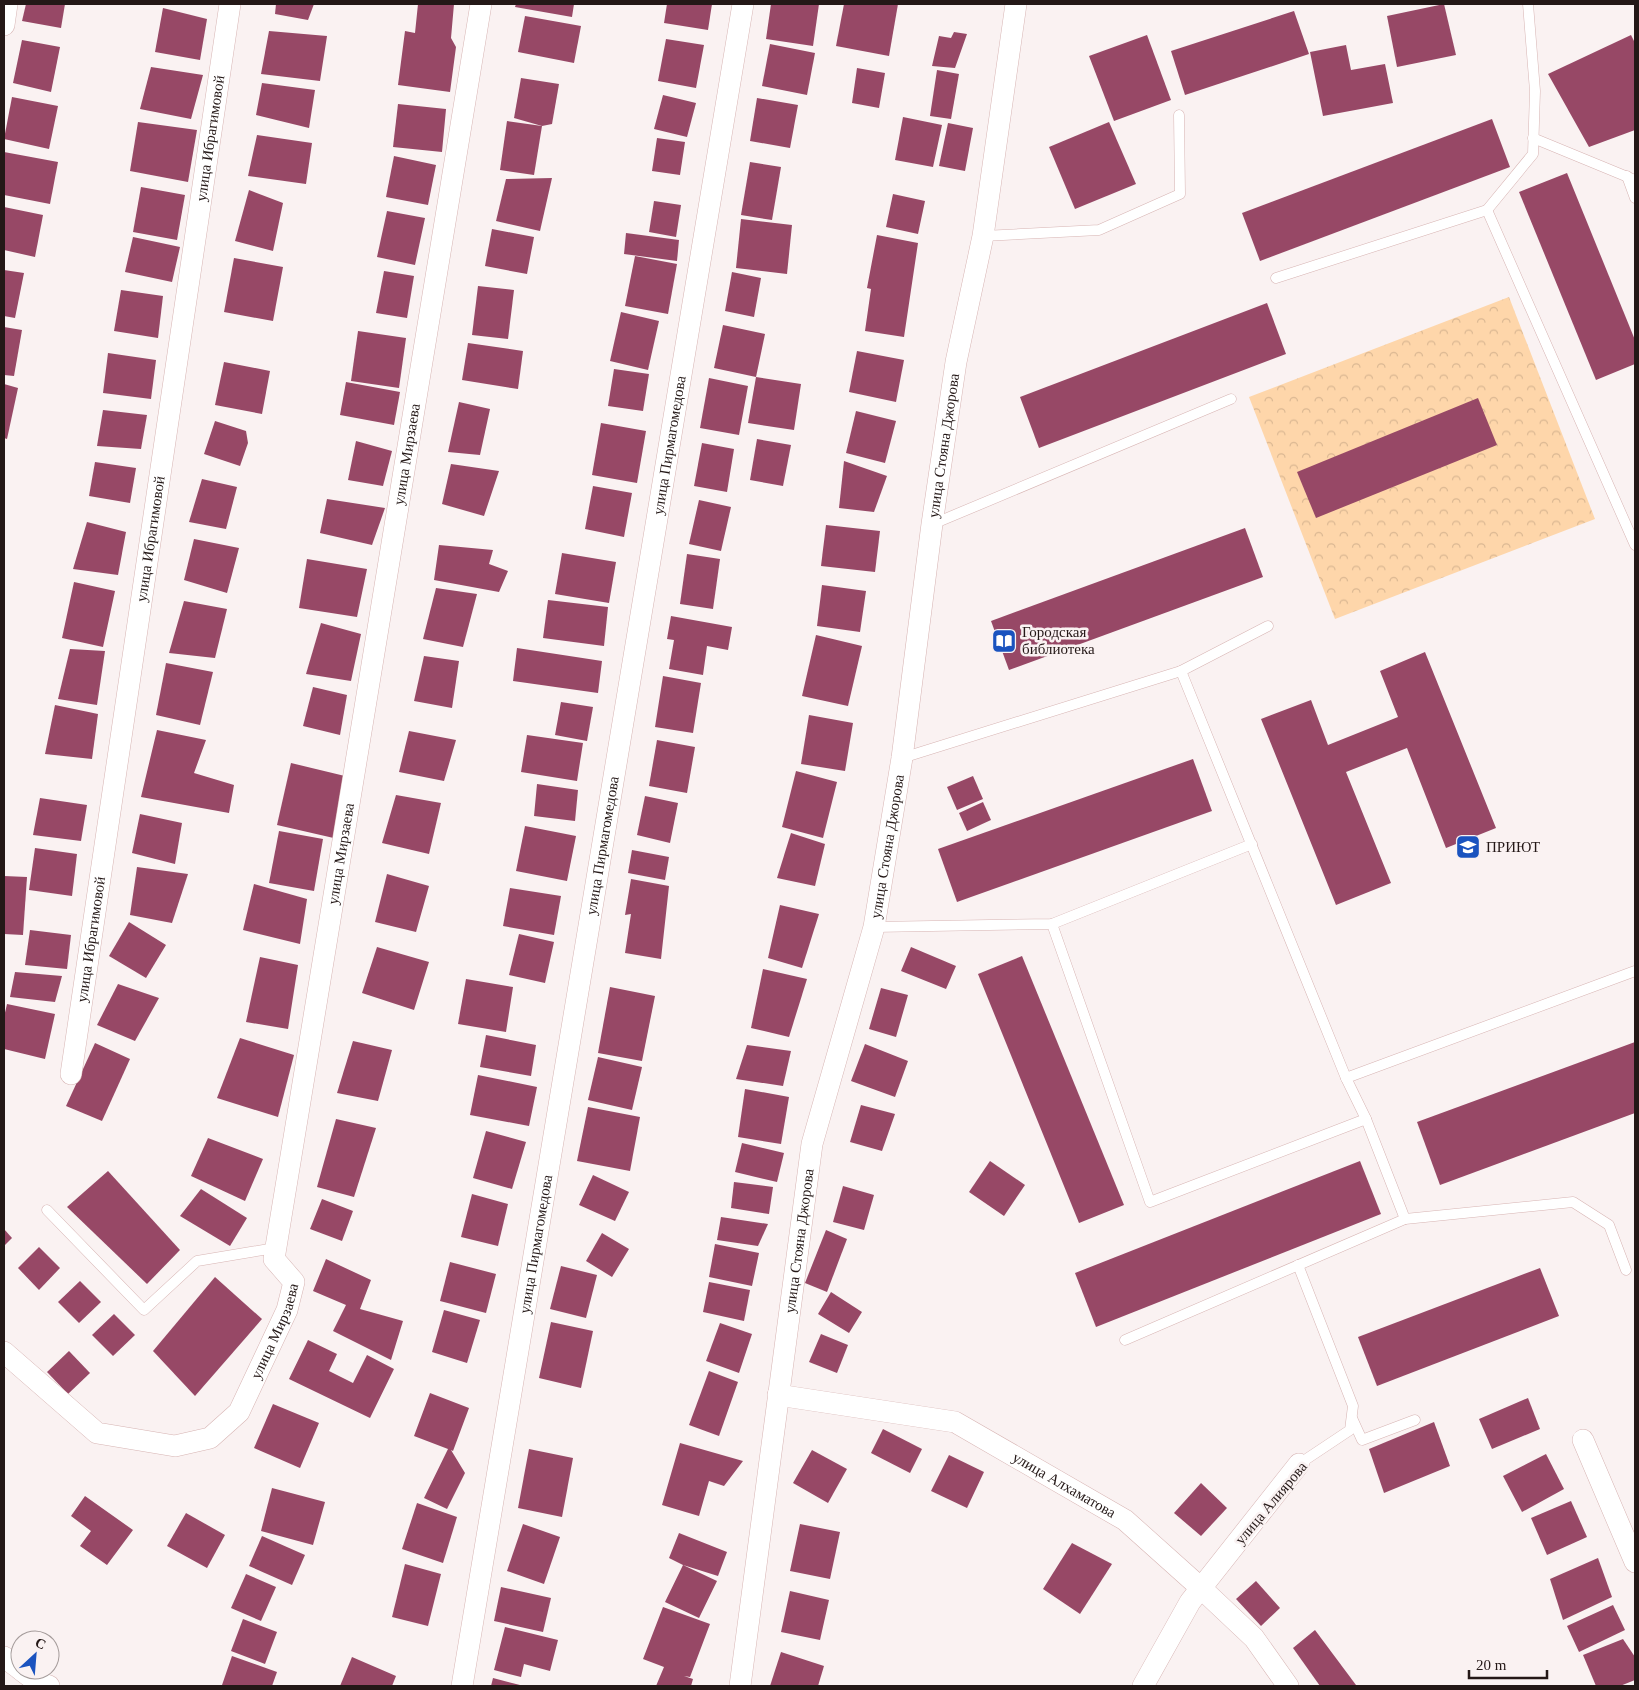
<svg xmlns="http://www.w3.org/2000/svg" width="1639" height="1690" font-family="Georgia,serif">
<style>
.park{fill:url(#park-crowns)}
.building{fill:#974866}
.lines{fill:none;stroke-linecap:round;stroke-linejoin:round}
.service-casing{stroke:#d7b4b3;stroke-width:11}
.minor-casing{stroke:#d7b4b3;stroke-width:22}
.service{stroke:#fff;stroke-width:10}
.minor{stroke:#fff;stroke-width:21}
.labels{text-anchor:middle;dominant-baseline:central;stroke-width:5;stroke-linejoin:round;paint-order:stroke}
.street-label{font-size:15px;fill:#241817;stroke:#faf2f2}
.poi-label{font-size:15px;fill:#241817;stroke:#faf2f2;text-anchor:start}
</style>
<defs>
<pattern id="park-crowns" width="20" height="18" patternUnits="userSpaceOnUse" patternTransform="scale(1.25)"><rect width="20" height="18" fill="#fed6aa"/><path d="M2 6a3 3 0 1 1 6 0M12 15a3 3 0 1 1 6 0" fill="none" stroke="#dab792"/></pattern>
</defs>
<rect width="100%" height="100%" fill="#faf2f2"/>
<polygon class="park" points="1509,297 1595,519 1335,619 1249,397"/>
<g class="building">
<polygon points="26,4 65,4 61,28 22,21"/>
<polygon points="276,4 314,4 308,20 275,14"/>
<polygon points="418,4 454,4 451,38 456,47 450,92 398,85 405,31 415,33"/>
<polygon points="516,4 574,4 572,17 515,7"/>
<polygon points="667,4 712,4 708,30 664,23"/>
<polygon points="771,4 819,4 813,46 766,39"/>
<polygon points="844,4 898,4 889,56 836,46"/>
<polygon points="1444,4 1456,55 1397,67 1387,16"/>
<polygon points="163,8 207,19 200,60 155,52"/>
<polygon points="1294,11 1309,54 1185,95 1171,51"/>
<polygon points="525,16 581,26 574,63 518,52"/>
<polygon points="269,31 327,36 320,81 261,74"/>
<polygon points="954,32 967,34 955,68 932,66 939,36 951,38"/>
<polygon points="1147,35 1171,100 1114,121 1089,56"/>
<polygon points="1631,35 1635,43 1635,130 1589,147 1548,74"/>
<polygon points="666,39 704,45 696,88 658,81"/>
<polygon points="22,40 60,47 51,92 13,83"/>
<polygon points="770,44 815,53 807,95 762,86"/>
<polygon points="1346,45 1351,70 1385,64 1393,103 1323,116 1310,52"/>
<polygon points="151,67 203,75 191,119 140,109"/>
<polygon points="857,68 885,73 879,108 852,103"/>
<polygon points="937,70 959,74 951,119 930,116"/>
<polygon points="521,78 559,84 552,124 542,126 514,118"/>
<polygon points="262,83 315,90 309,128 256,115"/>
<polygon points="663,95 696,103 687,137 654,129"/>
<polygon points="12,97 58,106 49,149 4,139"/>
<polygon points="757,98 798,105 790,148 750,141"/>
<polygon points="398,104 446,109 442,152 393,147"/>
<polygon points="903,117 942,125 933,167 895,160"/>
<polygon points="1492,119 1510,167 1260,261 1242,213"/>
<polygon points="507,121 542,126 534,175 500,170"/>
<polygon points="138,122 197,130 188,182 130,171"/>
<polygon points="1109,122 1136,184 1075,209 1049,147"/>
<polygon points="948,123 973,128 965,171 939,166"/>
<polygon points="257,135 312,143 306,184 248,176"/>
<polygon points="657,138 685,142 680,175 652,171"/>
<polygon points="4,152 58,162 50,204 4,195"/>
<polygon points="394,156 436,165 428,205 386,197"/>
<polygon points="750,162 781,167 772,220 741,215"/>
<polygon points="1567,173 1635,340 1635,364 1596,380 1519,192"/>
<polygon points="552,178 540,231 496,221 506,179"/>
<polygon points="141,187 185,195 177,240 133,232"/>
<polygon points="249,190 283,203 273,251 235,241"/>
<polygon points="893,194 925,201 918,234 886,227"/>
<polygon points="654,201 681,205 676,237 649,232"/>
<polygon points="4,207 43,215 35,257 4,250"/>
<polygon points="387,211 425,218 415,265 377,257"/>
<polygon points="741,219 792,225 787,274 736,268"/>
<polygon points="492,229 534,237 527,274 485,266"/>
<polygon points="626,233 679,240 677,261 624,254"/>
<polygon points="877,235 918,243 904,337 865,331 871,289 867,288"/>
<polygon points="133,237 180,247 172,282 125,272"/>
<polygon points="635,256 677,264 668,314 625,306"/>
<polygon points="234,258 283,267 273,321 224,312"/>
<polygon points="4,270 24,273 15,318 4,316"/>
<polygon points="384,271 414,276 407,318 376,313"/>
<polygon points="732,272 761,278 754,317 725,311"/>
<polygon points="478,286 514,290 508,339 472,335"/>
<polygon points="121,290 163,296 158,338 114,331"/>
<polygon points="1267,303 1286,354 1039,448 1020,397"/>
<polygon points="621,312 659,321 648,370 610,361"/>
<polygon points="723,325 765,334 756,377 714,368"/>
<polygon points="4,327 22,330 14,376 4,375"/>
<polygon points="358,331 406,338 399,388 351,381"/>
<polygon points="468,343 523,351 518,389 462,380"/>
<polygon points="857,351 904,360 896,402 849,392"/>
<polygon points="108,353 156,360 151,399 103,393"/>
<polygon points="224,362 270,371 262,414 215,405"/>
<polygon points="614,369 649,374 643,411 608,406"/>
<polygon points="756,377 801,384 794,430 748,423"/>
<polygon points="709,378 748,386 739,435 700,428"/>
<polygon points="346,382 400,392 394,425 340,415"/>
<polygon points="4,384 18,388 7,439 4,438"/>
<polygon points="1478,398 1497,445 1316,518 1297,472"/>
<polygon points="459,402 490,409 480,455 448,452"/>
<polygon points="103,410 147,415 141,449 97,446"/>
<polygon points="856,411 896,421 885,463 846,453"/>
<polygon points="215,421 246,431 248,443 240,466 204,454"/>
<polygon points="601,423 646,431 637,483 592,475"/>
<polygon points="757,439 791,445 783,486 750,480"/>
<polygon points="356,441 392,451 383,486 348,480"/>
<polygon points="702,443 734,449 727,492 694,486"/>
<polygon points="844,461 887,476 874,512 839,508"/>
<polygon points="95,462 136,468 130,503 89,496"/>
<polygon points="451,464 499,471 484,516 442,504"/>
<polygon points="202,479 237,487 226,529 189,522"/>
<polygon points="593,486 632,493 624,537 585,529"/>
<polygon points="327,499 385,508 372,545 320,533"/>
<polygon points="699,500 731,507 721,551 689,544"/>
<polygon points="87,522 126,532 118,575 73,569"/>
<polygon points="826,525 880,531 875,572 821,566"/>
<polygon points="1245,528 1263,577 1009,670 991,621"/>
<polygon points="194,539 239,548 227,593 184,580"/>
<polygon points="439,545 493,550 489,564 508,571 499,592 434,580"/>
<polygon points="562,553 616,562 609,603 555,594"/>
<polygon points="687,554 720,559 713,609 680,604"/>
<polygon points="307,559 367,569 357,617 299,608"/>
<polygon points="74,582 115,591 103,647 62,638"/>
<polygon points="822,585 866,591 860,632 817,626"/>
<polygon points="436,588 477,594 463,647 423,639"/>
<polygon points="548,600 608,607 604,646 543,638"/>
<polygon points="184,601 227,609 215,658 169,653"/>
<polygon points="671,616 732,627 728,650 707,646 703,675 669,669 674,640 667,639"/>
<polygon points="321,623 361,634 351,681 306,674"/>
<polygon points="816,635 862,646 848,706 802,696"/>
<polygon points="517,648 602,661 598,693 513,681"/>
<polygon points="70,649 105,651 97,705 58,699"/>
<polygon points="1425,652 1496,828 1446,848 1407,748 1346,772 1391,883 1336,905 1261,719 1311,700 1328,745 1398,717 1380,671"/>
<polygon points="424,656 459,661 452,708 414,701"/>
<polygon points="166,663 213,672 200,725 156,715"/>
<polygon points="663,676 701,683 693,733 655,727"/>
<polygon points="313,687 347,695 340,735 303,726"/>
<polygon points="561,702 593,707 587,741 555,735"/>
<polygon points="55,705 98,714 92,759 45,754"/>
<polygon points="809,715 853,723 845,771 801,764"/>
<polygon points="157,730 206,740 194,773 234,785 229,813 141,797"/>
<polygon points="409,731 456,740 444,781 399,772"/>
<polygon points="527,735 583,743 577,781 521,772"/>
<polygon points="657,740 695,747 687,793 649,786"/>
<polygon points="1193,759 1212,811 957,902 938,849"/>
<polygon points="291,763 349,777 338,839 277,825"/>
<polygon points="796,771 837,782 823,838 782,827"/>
<polygon points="973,776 983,799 957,810 947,787"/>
<polygon points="537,784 578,790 575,821 534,816"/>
<polygon points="396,795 441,803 429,854 382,843"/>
<polygon points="645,796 678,803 670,843 637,835"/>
<polygon points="40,798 87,805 81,841 33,835"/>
<polygon points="983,802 991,820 967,831 959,813"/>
<polygon points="140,814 182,823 175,864 132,853"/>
<polygon points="525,826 576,836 567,881 516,871"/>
<polygon points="279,831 323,839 314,891 269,883"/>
<polygon points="791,833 825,844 815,886 777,878"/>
<polygon points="35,848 77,854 72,896 29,890"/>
<polygon points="632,850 669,857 665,880 628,873"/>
<polygon points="137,867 188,874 172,923 130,915"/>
<polygon points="387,874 429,886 416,932 375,922"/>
<polygon points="4,876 27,877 23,935 4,934"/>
<polygon points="631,879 669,886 661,959 625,953 631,914 625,915"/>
<polygon points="254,884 307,899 300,944 243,930"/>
<polygon points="510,888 561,896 554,935 503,926"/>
<polygon points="780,905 819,914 802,968 768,958"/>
<polygon points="129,922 166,945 146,978 109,956"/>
<polygon points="30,930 71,935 67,969 25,965"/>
<polygon points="519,934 554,942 545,983 509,975"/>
<polygon points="377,947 429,962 414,1010 362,993"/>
<polygon points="911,947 956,966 946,989 901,971"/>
<polygon points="1022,956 1124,1205 1079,1223 978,974"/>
<polygon points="260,957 298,965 288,1029 246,1022"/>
<polygon points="763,969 807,979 789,1037 751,1028"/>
<polygon points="15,972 62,976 55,1002 10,997"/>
<polygon points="466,979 513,987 506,1032 458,1024"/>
<polygon points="118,984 159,998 135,1041 97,1025"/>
<polygon points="610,987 655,996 642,1061 598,1053"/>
<polygon points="881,988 908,995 896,1037 869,1029"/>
<polygon points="7,1004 55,1014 45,1059 4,1049 4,1017"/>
<polygon points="486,1035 536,1045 531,1076 480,1067"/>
<polygon points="240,1038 294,1055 278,1117 217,1098"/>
<polygon points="353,1041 392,1050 378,1101 337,1093"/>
<polygon points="1635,1042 1635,1113 1440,1185 1417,1122"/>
<polygon points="95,1043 130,1059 102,1121 66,1106"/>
<polygon points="865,1044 908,1061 895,1097 851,1081"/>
<polygon points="747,1045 791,1051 783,1086 736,1079"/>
<polygon points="598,1057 642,1067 632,1110 588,1100"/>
<polygon points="478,1075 537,1087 529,1126 470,1115"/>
<polygon points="745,1089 789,1097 781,1144 738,1137"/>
<polygon points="861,1105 895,1114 882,1151 850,1142"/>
<polygon points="588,1107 640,1117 630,1171 577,1161"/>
<polygon points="336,1119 376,1128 354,1197 317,1187"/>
<polygon points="486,1131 526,1142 512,1189 473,1178"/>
<polygon points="208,1138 263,1159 245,1201 191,1176"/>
<polygon points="742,1143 784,1153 777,1182 735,1172"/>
<polygon points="990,1161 1025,1185 1004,1216 969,1192"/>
<polygon points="1360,1161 1381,1214 1096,1327 1075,1273"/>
<polygon points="108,1171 180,1250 147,1284 67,1207"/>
<polygon points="593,1175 629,1192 615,1221 579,1205"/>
<polygon points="734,1182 773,1187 769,1214 731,1208"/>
<polygon points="843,1186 874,1195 864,1230 833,1222"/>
<polygon points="201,1189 247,1218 230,1246 180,1216"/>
<polygon points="472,1194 508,1204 498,1246 461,1237"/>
<polygon points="322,1199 353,1211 342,1241 310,1229"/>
<polygon points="721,1217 768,1224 758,1246 717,1240"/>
<polygon points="4,1229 12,1238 4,1246"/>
<polygon points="826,1230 847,1239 827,1292 805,1283"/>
<polygon points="602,1233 629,1249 612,1277 586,1261"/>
<polygon points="715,1244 759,1253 752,1286 709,1277"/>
<polygon points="39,1247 60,1268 39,1290 18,1268"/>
<polygon points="326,1259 371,1280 360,1309 403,1321 391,1360 333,1331 346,1305 313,1291"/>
<polygon points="450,1262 496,1274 486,1313 440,1301"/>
<polygon points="561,1266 597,1275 586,1318 550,1309"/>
<polygon points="1540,1268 1559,1316 1377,1386 1358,1337"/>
<polygon points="215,1277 262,1319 195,1396 153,1351"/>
<polygon points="80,1281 101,1302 79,1323 58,1302"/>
<polygon points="709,1282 750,1290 744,1321 703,1312"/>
<polygon points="831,1292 862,1312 849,1333 818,1314"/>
<polygon points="444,1310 480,1320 467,1363 432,1352"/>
<polygon points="114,1314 135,1335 113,1356 92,1335"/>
<polygon points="551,1322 593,1331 581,1388 539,1378"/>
<polygon points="720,1323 752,1334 739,1373 706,1361"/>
<polygon points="821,1334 848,1345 837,1373 809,1362"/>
<polygon points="308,1340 337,1354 329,1371 353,1383 367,1355 394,1369 370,1418 289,1379"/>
<polygon points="69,1351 90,1373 68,1394 47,1372"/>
<polygon points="709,1371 738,1382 719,1436 689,1425"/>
<polygon points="430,1393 469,1408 453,1451 451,1450 465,1473 447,1509 424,1498 448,1449 414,1436"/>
<polygon points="1528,1398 1540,1429 1492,1449 1479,1419"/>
<polygon points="273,1404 319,1423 300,1468 254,1448"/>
<polygon points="1434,1422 1450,1466 1384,1493 1369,1449"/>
<polygon points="883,1429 922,1449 910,1473 871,1453"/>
<polygon points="680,1443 743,1461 724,1486 709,1481 699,1516 662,1505"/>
<polygon points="529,1449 573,1458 562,1517 518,1508"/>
<polygon points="812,1450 847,1469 828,1503 793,1483"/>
<polygon points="1546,1454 1564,1489 1522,1512 1503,1476"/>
<polygon points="949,1455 984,1472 967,1508 931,1491"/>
<polygon points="1201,1483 1227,1508 1201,1536 1174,1513"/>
<polygon points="272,1488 325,1502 313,1545 261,1531"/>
<polygon points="85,1496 133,1530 107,1565 80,1546 91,1531 71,1516"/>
<polygon points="1571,1501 1587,1537 1547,1555 1531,1518"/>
<polygon points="417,1503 457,1517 443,1563 402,1549"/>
<polygon points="186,1513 225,1535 207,1568 167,1546"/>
<polygon points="523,1524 560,1537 544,1584 507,1571"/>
<polygon points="800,1524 840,1532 830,1579 790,1571"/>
<polygon points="679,1533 727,1552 718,1576 683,1565 717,1581 699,1618 665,1602 683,1565 669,1558"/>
<polygon points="262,1536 305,1555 292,1585 249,1566"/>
<polygon points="1072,1543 1112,1564 1080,1614 1043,1589"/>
<polygon points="1598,1558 1612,1597 1563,1620 1550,1579"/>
<polygon points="405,1564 441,1574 428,1626 392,1617"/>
<polygon points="246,1574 276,1587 261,1621 231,1608"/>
<polygon points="1256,1581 1280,1608 1261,1626 1236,1599"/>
<polygon points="501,1587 551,1598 543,1632 494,1621"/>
<polygon points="790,1591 829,1600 820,1640 781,1632"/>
<polygon points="1613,1605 1625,1630 1579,1652 1567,1626"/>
<polygon points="663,1607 710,1624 690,1677 684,1676 693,1679 691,1686 656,1686 664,1667 643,1659"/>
<polygon points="243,1619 277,1632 265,1664 231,1651"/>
<polygon points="505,1627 558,1640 550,1671 524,1664 521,1677 494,1670"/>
<polygon points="1315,1630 1356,1685 1320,1686 1293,1648"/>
<polygon points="1623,1639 1635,1657 1635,1680 1620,1686 1596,1686 1583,1655"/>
<polygon points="781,1652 824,1666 818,1686 770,1686"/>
<polygon points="232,1656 277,1672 272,1686 227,1686 222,1685"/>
<polygon points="352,1657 396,1676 392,1686 340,1686"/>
<polygon points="493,1678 520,1685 520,1686 491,1686"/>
</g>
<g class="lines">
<defs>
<g id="service">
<polyline points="1533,138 1635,180"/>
<polyline points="1627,176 1635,198"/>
<polyline points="1487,210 1635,545"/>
<polyline points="983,236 1099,230 1180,194 1179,115"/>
<polyline points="1276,278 1487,210 1533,154 1535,91 1528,4"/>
<polyline points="933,524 1231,399"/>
<polyline points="1181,671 1268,626"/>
<polyline points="902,758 1181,671 1346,1078"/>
<polyline points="1052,924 1150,1202 1366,1119"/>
<polyline points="874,927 1052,924 1252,844"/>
<polyline points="47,1210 144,1310 197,1261 275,1248"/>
<polyline points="1405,1219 1573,1202 1609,1225 1626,1270"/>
<polyline points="1298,1265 1353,1406 1350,1430 1299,1464"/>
<polyline points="1125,1340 1405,1219 1366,1119 1346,1078 1635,971"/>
<polyline points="1352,1418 1362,1440 1415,1420"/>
</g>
<g id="minor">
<polyline points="4,25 7,4"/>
<path id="s1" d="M71 1074 230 4"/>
<path id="s2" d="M4 1352 97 1433 175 1446 210 1438 239 1412 287 1310 294 1282 274 1259 481 4"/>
<path id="s3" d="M778 1395 955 1422 1125 1520 1202 1589 1254 1638 1288 1686"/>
<polyline points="1583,1440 1635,1562"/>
<polyline points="4,1657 20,1669"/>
<polyline points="21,1670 37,1682 49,1686"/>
<path id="s4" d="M462 1686 743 4"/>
<path id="s5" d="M740 1686 812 1144 874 927 902 758 932 524 956 362 983 236 1016 4"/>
<polyline points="1143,1686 1190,1602 1299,1464"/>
</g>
</defs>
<use href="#service" class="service-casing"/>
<use href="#minor" class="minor-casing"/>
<use href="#service" class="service"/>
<use href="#minor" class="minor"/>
</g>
<defs>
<symbol id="library-square" viewBox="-11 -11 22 22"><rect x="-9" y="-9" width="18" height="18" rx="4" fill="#1a53bf" stroke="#faf2f2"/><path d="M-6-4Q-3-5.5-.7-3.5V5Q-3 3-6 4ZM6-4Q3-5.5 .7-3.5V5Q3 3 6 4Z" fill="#fff"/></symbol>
<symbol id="school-square" viewBox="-11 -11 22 22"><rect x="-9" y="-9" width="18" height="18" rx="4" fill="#1a53bf" stroke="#faf2f2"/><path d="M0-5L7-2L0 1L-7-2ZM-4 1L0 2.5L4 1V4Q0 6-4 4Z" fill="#fff"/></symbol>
</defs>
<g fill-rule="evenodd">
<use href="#library-square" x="990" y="627" width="28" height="28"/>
<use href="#school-square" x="1454" y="833" width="28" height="28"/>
</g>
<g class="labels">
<g class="street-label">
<text stroke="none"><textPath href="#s1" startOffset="946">улица Ибрагимовой</textPath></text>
<text stroke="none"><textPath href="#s4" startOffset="1258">улица Пирмагомедова</textPath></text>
<text stroke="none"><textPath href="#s5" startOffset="1259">улица Стояна Джорова</textPath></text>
<text stroke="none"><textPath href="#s2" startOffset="1265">улица Мирзаева</textPath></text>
<text stroke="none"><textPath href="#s1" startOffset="541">улица Ибрагимовой</textPath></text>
<text stroke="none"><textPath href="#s4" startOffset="852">улица Пирмагомедова</textPath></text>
<text stroke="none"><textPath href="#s5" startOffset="854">улица Стояна Джорова</textPath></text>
<text stroke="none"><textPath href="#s2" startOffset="860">улица Мирзаева</textPath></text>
<text stroke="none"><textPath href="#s1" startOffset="136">улица Ибрагимовой</textPath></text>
<text stroke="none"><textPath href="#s5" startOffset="449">улица Стояна Джорова</textPath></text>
<text stroke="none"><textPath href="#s4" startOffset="448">улица Пирмагомедова</textPath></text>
<text stroke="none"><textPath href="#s2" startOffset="366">улица Мирзаева</textPath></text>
<text stroke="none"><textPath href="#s3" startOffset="305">улица Алхаматова</textPath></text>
<text transform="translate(1271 1503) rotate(-50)">улица Алиярова</text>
</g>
<g class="poi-label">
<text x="1022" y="632">Городская<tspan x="1022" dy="17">библиотека</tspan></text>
<text x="1486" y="847">ПРИЮТ</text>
</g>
</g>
<rect width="1639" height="1690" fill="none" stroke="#241817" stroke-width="10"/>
<g transform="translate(35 1655) rotate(26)"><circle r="24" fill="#faf2f2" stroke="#a49b9a"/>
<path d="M0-4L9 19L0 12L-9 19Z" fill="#1a53bf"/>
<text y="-8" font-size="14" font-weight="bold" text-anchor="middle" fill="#241817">С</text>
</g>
<path d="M1469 1670v8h78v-8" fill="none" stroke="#241817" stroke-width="2.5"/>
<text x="1476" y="1670" font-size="15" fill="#241817" stroke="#faf2f2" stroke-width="4" paint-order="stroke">20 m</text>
</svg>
